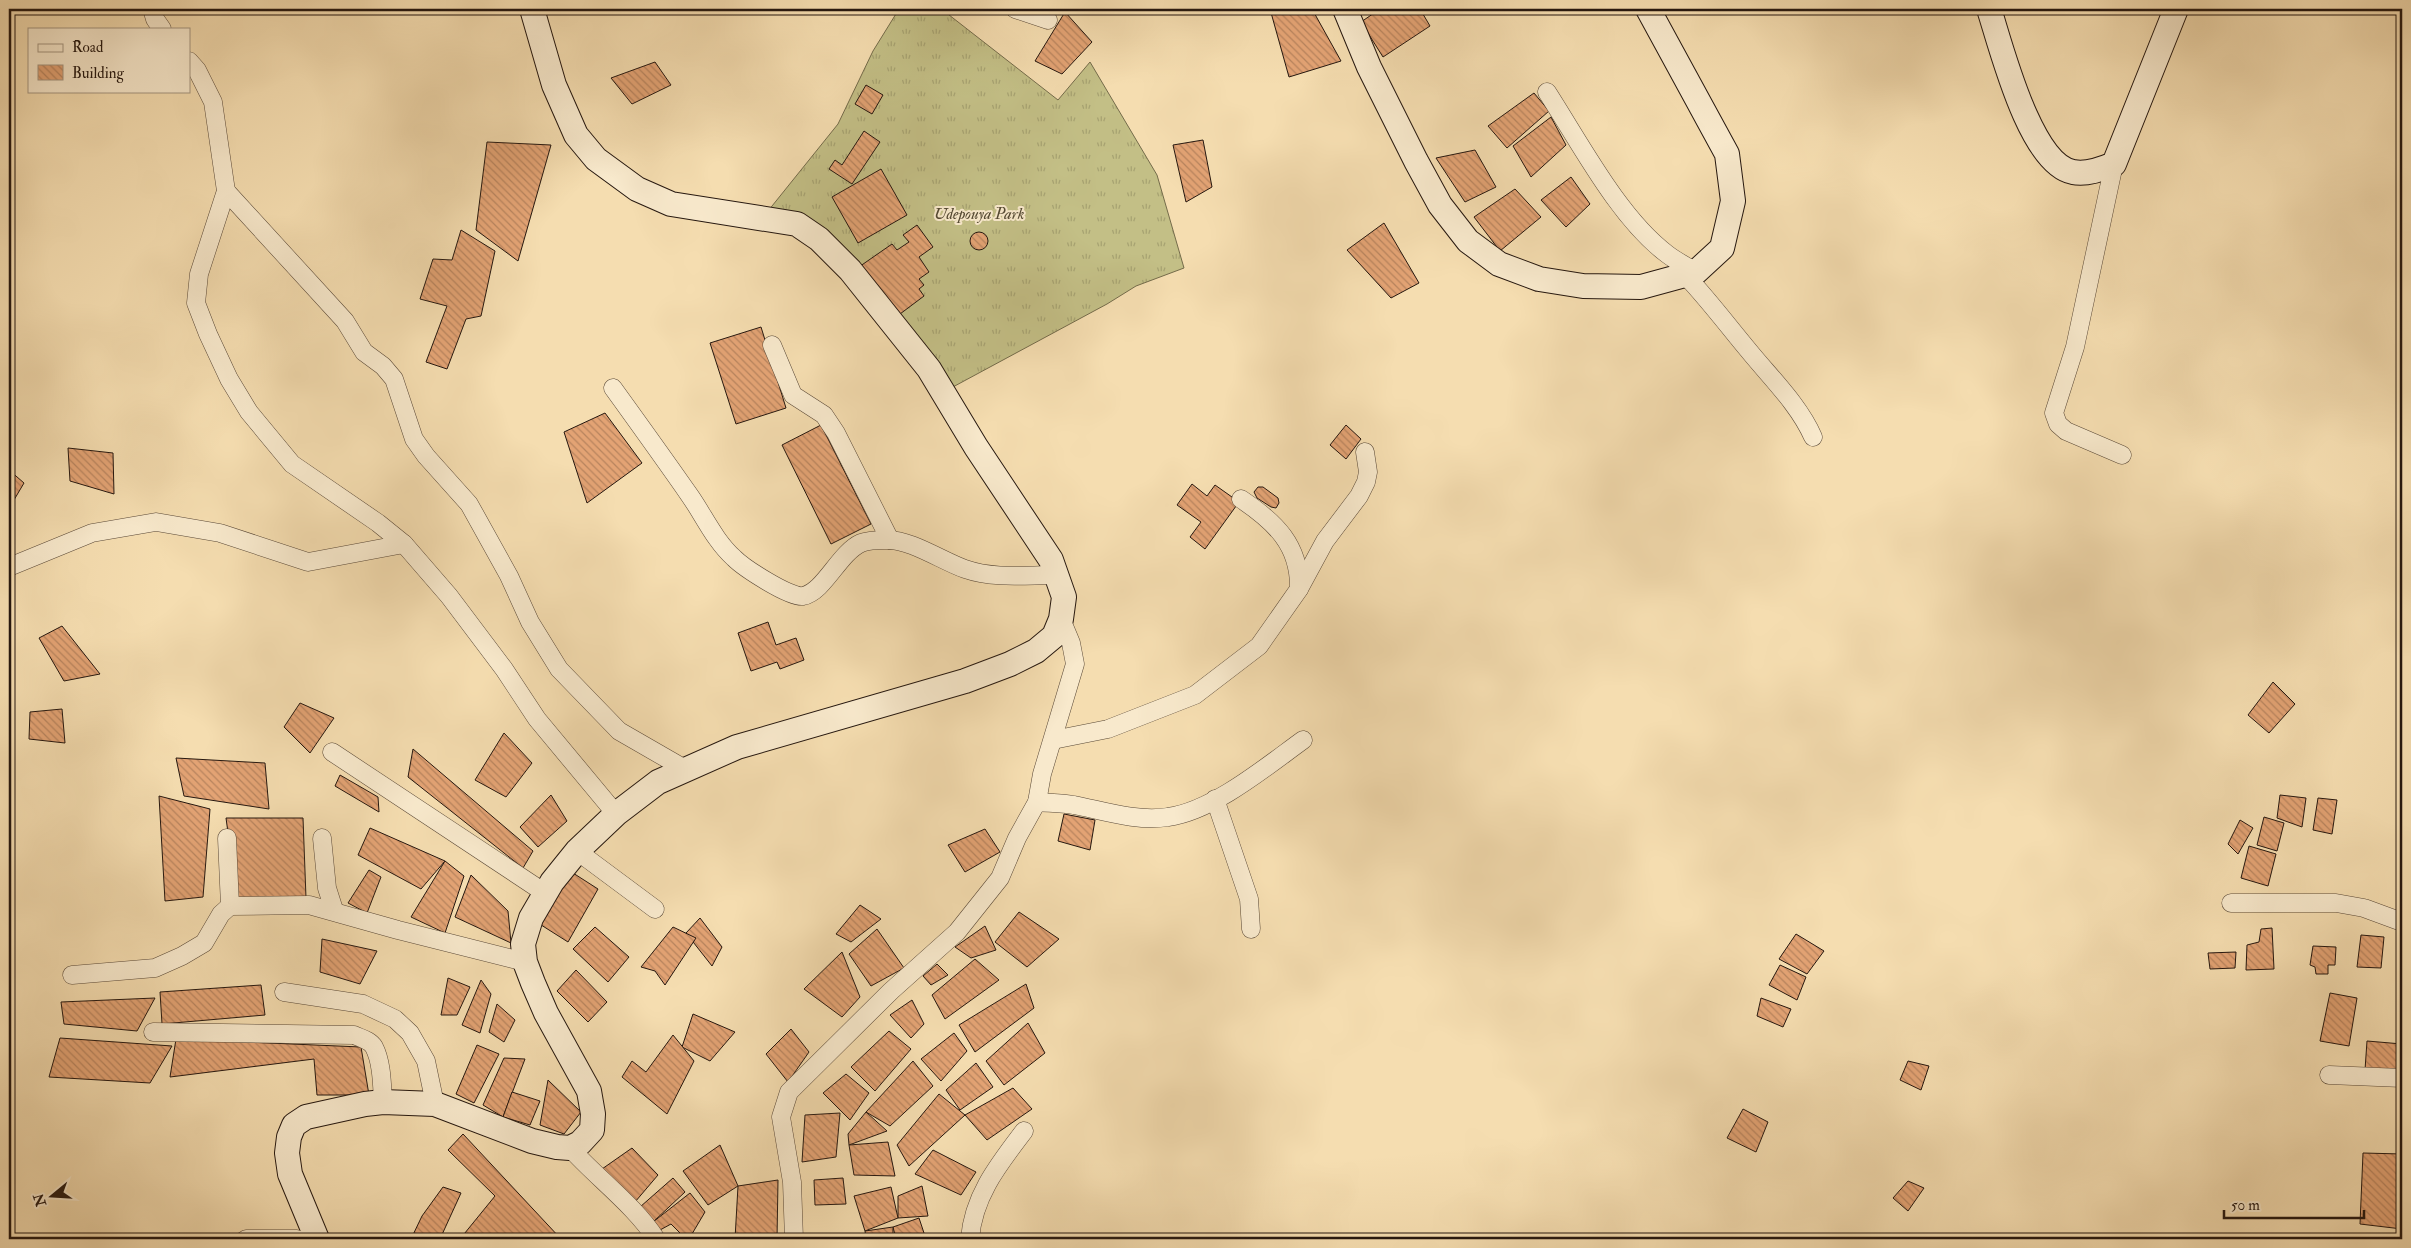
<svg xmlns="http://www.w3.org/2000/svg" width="2411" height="1248" font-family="'IM FELL Double Pica',serif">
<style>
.grass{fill:url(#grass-tufts);stroke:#746b4a}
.building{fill:url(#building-back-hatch);stroke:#25170f}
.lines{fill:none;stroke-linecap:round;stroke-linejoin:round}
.street-casing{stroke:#594837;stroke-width:19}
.secondary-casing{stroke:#25170f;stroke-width:26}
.street{stroke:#f8e9cc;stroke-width:18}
.secondary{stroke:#f8e9cc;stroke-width:24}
.labels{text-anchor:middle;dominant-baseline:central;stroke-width:4;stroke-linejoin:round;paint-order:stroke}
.park-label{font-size:16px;font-style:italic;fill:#544933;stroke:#f8e9cc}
</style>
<defs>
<pattern id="grass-tufts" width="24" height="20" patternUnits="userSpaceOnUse" patternTransform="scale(1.25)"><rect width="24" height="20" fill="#c3bf86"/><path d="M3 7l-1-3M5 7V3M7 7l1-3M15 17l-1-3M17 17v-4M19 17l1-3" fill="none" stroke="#a7a372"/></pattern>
<pattern id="building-back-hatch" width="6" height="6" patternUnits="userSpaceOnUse" patternTransform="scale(1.25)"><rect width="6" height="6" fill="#e3a374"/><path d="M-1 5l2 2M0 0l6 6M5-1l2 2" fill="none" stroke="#b8845e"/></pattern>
</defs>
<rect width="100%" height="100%" fill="#f5ddb0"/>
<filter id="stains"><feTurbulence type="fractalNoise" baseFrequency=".004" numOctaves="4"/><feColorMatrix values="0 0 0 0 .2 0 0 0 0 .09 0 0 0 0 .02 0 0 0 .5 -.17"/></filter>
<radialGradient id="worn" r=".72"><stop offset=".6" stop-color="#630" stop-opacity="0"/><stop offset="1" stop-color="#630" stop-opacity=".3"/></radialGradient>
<polygon class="grass" points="899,9 944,11 1058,100 1090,62 1157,175 1184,268 1136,286 1107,304 951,388 843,268 768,211 838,124 873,51"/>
<g class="building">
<polygon points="1270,9 1312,9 1341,61 1289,77"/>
<polygon points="1380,9 1420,9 1430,26 1383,57 1361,22"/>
<polygon points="1065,12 1092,42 1062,74 1035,61"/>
<polygon points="655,62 671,85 632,104 611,78"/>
<polygon points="866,85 883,95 872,114 855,104"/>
<polygon points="1534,93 1549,111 1507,148 1488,126"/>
<polygon points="1551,117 1566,145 1531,177 1513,146"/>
<polygon points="864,131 880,142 852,184 829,169 835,160 842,165"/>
<polygon points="1203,140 1212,187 1186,202 1173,145"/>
<polygon points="487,142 551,145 518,261 476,230"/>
<polygon points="1475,150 1496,187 1465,202 1436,158"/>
<polygon points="881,169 907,215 858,243 832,197"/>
<polygon points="1571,177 1590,204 1566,227 1541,200"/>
<polygon points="1515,189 1541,217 1500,251 1474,217"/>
<polygon points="1384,223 1419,283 1391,298 1347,250"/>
<polygon points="917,225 933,247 919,257 929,272 919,279 924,285 919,289 924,296 892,320 856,269 892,244 897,250 909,242 903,235"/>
<polygon points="461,230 495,251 481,316 466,319 447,369 426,362 447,306 420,299 433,259 452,260"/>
<circle cx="979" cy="241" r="9"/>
<polygon points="761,327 786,408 736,424 710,343"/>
<polygon points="605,413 642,463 587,503 564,432"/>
<polygon points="821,425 871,524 831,544 782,445"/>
<polygon points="1346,425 1361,439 1346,459 1330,445"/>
<polygon points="68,448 113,453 114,494 70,481"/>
<polygon points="9,470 24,483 11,505 9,502"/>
<polygon points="1192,484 1207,496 1215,485 1239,502 1205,549 1190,537 1201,522 1177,505"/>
<polygon points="1258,487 1263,487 1278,498 1279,503 1276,508 1271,507 1257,498 1254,492"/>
<polygon points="768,622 776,645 796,638 804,660 780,669 777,662 751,671 738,633"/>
<polygon points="62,626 100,674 64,681 39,638"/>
<polygon points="2273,682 2295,704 2269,733 2248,715"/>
<polygon points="300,703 334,718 310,753 284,727"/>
<polygon points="62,709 65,743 29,739 30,712"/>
<polygon points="504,733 532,763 506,797 475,780"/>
<polygon points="413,749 533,851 523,868 408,777"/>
<polygon points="176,758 265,763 269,809 184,796"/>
<polygon points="340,775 378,797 379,812 335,786"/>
<polygon points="551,795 567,821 538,847 520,827"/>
<polygon points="2280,795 2306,798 2302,827 2277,818"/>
<polygon points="159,796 210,809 203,897 165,901"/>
<polygon points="2318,798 2337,800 2332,834 2313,830"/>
<polygon points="1064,814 1095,820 1090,850 1058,841"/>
<polygon points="2264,817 2284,823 2277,851 2257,845"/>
<polygon points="226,818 303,818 306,898 237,898"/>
<polygon points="2240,820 2253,828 2238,854 2228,844"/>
<polygon points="370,828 445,861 421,889 358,855"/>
<polygon points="985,829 1000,852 965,872 948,845"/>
<polygon points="2249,846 2276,854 2268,886 2241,878"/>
<polygon points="445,861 464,876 445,933 411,917"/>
<polygon points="369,870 381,877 367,913 348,903"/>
<polygon points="573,873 598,889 568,942 538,923"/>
<polygon points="471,875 508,911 511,943 455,917"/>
<polygon points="860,905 881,919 851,942 836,934"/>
<polygon points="1019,912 1059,939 1027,967 995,942"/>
<polygon points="700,918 722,947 712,966 686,933"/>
<polygon points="985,926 996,950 971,958 955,947"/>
<polygon points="595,927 629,957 608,982 573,949"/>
<polygon points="673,927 696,938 665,985 655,971 641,967"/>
<polygon points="2272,928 2274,969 2246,970 2247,945 2259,942 2261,929"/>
<polygon points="877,929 904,968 871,986 849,954"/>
<polygon points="1796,934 1824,951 1807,974 1779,959"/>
<polygon points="2361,935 2384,937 2381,968 2357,967"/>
<polygon points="322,939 377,951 360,984 320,972"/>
<polygon points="2313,946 2336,947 2335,965 2328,965 2328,974 2316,974 2315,967 2310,965"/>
<polygon points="842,952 860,997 842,1017 804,989"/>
<polygon points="2236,952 2235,968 2210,969 2208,953"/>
<polygon points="975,959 999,980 945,1019 932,995"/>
<polygon points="937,964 948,975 931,985 923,976"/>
<polygon points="1780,965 1806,977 1797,1000 1769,985"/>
<polygon points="576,970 607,1002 588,1022 557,991"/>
<polygon points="448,978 470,987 457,1015 441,1015"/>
<polygon points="481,980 491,994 480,1033 462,1025"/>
<polygon points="1026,984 1034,1008 975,1052 959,1025"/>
<polygon points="261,985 265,1015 162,1024 160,992"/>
<polygon points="2330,993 2357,998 2349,1046 2320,1041"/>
<polygon points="155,998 137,1031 64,1024 61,1002"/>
<polygon points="1761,998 1791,1009 1783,1027 1757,1016"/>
<polygon points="912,1000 924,1024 911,1038 890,1015"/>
<polygon points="497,1004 515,1020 504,1042 489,1032"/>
<polygon points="693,1014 735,1032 710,1061 682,1047"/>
<polygon points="1028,1023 1045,1053 1004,1085 986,1061"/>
<polygon points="791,1029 809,1052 788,1082 766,1054"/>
<polygon points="889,1031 911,1049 875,1091 851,1067"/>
<polygon points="954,1033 967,1051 941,1081 921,1059"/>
<polygon points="673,1035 694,1061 667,1114 622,1077 632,1061 646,1072"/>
<polygon points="60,1038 172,1046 150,1083 49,1077"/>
<polygon points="176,1039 361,1047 369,1095 317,1095 314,1059 170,1077"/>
<polygon points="2367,1041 2402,1044 2400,1073 2365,1070"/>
<polygon points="477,1045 499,1054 474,1103 456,1094"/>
<polygon points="504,1058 525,1059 503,1117 483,1105"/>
<polygon points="913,1061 933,1086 890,1126 866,1112"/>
<polygon points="1908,1061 1929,1066 1921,1090 1900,1080"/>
<polygon points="976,1063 993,1087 960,1110 946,1090"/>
<polygon points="846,1074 869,1093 850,1120 823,1093"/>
<polygon points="548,1080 581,1112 564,1134 540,1125"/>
<polygon points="1013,1088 1032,1109 987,1140 965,1115"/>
<polygon points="512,1092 540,1101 530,1125 503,1117"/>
<polygon points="939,1094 965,1115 909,1166 897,1145"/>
<polygon points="1743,1109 1768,1122 1756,1152 1727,1138"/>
<polygon points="866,1112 887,1131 849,1145 848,1134"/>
<polygon points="840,1113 836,1157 802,1162 805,1115"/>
<polygon points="463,1134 561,1239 460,1239 495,1196 448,1150"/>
<polygon points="888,1142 895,1176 854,1175 849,1145"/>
<polygon points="720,1145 738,1186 708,1205 683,1171"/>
<polygon points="632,1148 658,1175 635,1202 602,1169"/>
<polygon points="933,1150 976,1172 961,1195 915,1174"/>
<polygon points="2363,1153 2402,1154 2402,1229 2360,1224"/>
<polygon points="673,1178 685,1192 653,1222 640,1207"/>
<polygon points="843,1178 846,1204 815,1205 814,1180"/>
<polygon points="778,1180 777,1239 735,1239 738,1186"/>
<polygon points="1908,1181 1924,1188 1908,1211 1893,1198"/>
<polygon points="922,1186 928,1216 898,1218 898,1196"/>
<polygon points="443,1187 461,1193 440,1239 411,1239 422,1216"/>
<polygon points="891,1187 898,1218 865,1231 854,1196"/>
<polygon points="690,1193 705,1212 689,1239 686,1239 671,1224 660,1230 653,1222"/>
<polygon points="919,1218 926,1239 896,1239 893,1227"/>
<polygon points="893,1227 893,1239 866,1239 865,1231"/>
</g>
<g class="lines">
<defs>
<g id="street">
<polyline points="152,9 155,19 162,29"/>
<polyline points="1015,9 1048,20"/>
<polyline points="189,61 197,70 213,102 226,191 199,274 196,303 208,334 229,379 249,412 292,464 378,523 404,544 449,596 504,669 537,719 616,814"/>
<path d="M1547 92C1580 143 1619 218 1667 254 1676 261 1686 266 1696 272"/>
<polyline points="2114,164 2075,347 2054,413 2058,424 2066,431 2122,455"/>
<polyline points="226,191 345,321 364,352 383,366 394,379 414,439 426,456 469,504 509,576 530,622 559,669 619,731 685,769"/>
<path d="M1685 275C1708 299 1728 326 1749 351 1771 378 1799 405 1813 437"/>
<polyline points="772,345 793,395 824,415 836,433 890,540"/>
<path d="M613 388C639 424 665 460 690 496 704 516 715 541 734 558 744 568 790 598 803 596 824 592 839 553 861 543 868 540 880 540 887 540 910 539 944 562 965 569 994 579 1025 575 1055 575"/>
<polyline points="9,567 92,533 156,522 220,533 308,562 404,544"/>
<polyline points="1299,589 1325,541 1359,496 1366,482 1368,472 1365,452"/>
<path d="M1053 740 1108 729 1195 695 1259 646 1299 589C1300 545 1275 522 1241 499"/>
<polyline points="332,752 545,893"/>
<polyline points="1215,799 1249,899 1251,929"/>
<path d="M1037 802C1049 803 1062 803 1074 805 1104 811 1138 822 1168 817 1213 811 1267 766 1303 740"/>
<polyline points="227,838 230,906"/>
<polyline points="322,838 327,888 334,910"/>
<polyline points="577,851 655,909"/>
<polyline points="2231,903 2336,903 2364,908 2402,922"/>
<polyline points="72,975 155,968 182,956 204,943 221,914 230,906 309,905 398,930 525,962"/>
<polyline points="284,992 363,1004 395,1019 410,1033 426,1061 435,1104"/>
<path d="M153 1032 354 1035C360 1038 370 1040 374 1047 382 1062 382 1085 383 1102"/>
<polyline points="2329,1075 2402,1078"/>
<path d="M570 1148C596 1177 636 1207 656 1239"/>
<polyline points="246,1239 297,1239"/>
<polyline points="794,1239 792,1182 781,1117 789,1092 891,991 957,932 1000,878 1017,838 1037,802 1042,774 1075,664 1071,643 1061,619"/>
<path d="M970 1239C973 1196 999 1164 1024 1131"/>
</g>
<g id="secondary">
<polyline points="1345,9 1369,67 1416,161 1440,205 1468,241 1499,264 1539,279 1583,286 1641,287 1696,272 1722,248 1733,201 1727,154 1648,9"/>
<path d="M1989 9C2001 46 2030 164 2073 172 2086 175 2102 169 2114 164L2176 9"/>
<polyline points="317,1239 290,1174 287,1153 289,1137 294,1125 306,1117 365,1104 383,1102 435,1104 532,1141 557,1147 570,1148 580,1143 592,1130 593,1114 589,1091 546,1013 533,983 525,962 523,944 531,918 552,882 577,851 616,814 658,782 737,747 965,681 1010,664 1036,651 1054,636 1061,619 1064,597 1051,560 976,447 929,369 850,270 819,239 797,224 671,204 637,189 596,159 576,135 554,85 532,9"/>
</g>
</defs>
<use href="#street" class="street-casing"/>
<use href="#secondary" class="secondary-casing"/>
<use href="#street" class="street"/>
<use href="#secondary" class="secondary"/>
</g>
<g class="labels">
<g class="park-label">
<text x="979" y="214">Udepouya Park</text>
</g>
</g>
<rect width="2411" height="1248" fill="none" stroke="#f5ddb0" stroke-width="30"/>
<rect x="10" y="10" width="2391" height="1228" fill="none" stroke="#25170f" stroke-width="2.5"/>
<rect x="15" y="15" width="2381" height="1218" fill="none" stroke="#25170f"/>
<rect x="28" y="28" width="162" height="65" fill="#f8e9cc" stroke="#a49580"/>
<rect x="38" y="44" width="25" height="8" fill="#f8e9cc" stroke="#a49580"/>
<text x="72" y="52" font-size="15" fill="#25170f">Road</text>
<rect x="38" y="65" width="25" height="15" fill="url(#building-back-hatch)" stroke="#a49580"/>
<text x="72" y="78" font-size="15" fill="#25170f">Building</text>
<g transform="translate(52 1196) rotate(252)" stroke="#f8e9cc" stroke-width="4" paint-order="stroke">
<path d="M0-4L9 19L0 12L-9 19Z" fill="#25170f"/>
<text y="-8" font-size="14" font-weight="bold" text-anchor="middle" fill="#25170f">N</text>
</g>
<path d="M2224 1210v8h140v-8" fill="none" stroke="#25170f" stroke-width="2.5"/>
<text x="2231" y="1210" font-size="15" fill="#25170f" stroke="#f8e9cc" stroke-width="4" paint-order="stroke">50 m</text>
<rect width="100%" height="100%" filter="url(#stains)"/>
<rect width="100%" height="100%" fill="url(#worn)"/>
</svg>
